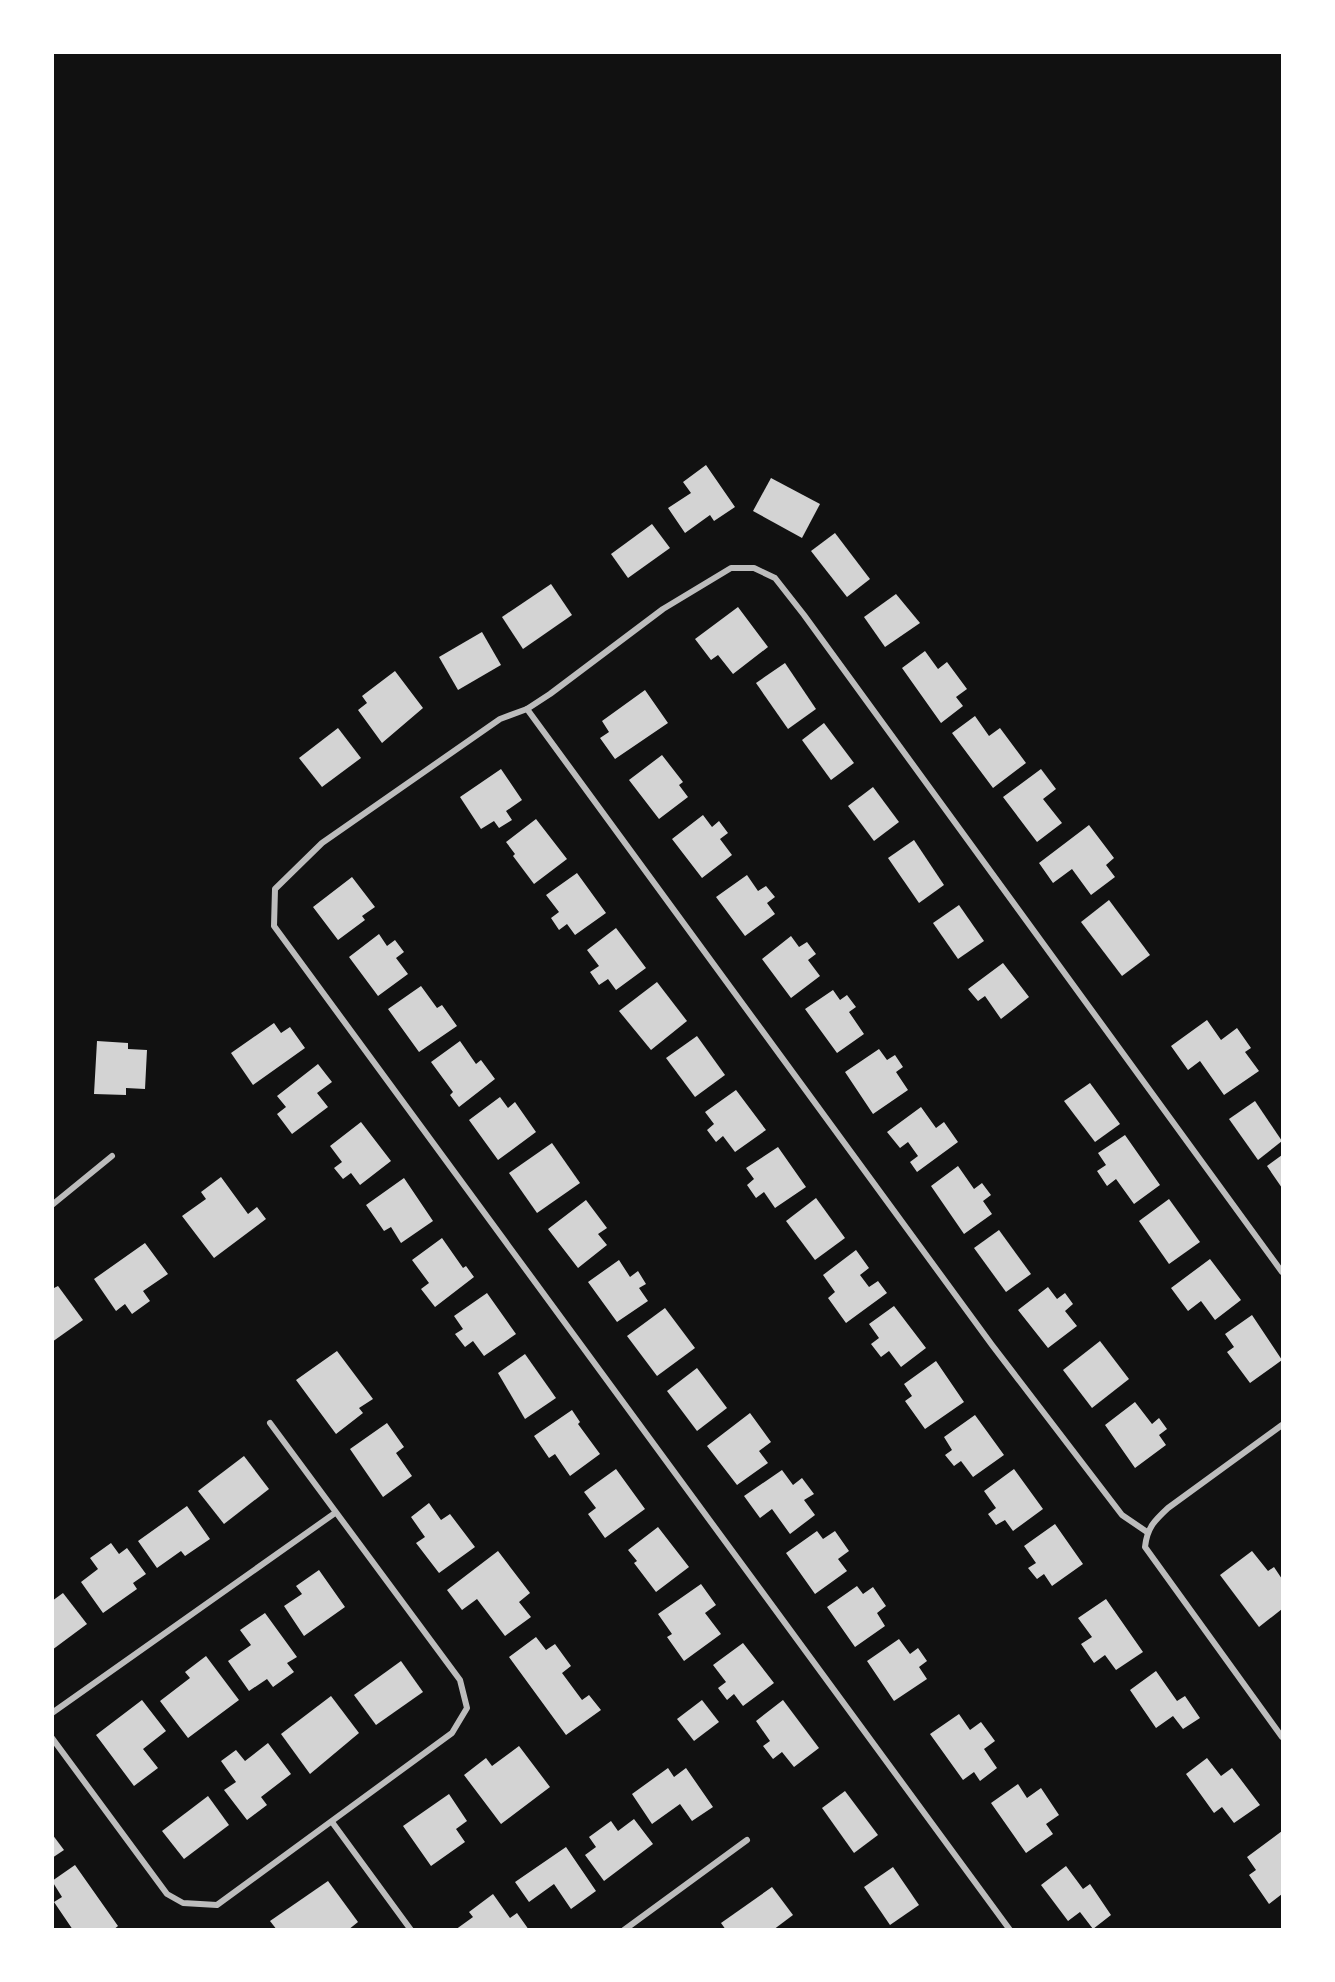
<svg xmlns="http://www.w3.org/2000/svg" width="1335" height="1982" font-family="'Exo 2',sans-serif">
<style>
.building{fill:#d3d3d3}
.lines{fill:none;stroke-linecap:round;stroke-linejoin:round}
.minor{stroke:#bcbcbc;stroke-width:6}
</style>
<rect width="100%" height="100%" fill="#111"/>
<g class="building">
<polygon points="706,465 735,507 714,521 710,515 685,533 668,508 691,493 683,482"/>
<polygon points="771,478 820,504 802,538 753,511"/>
<polygon points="652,524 670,548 628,578 611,554"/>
<polygon points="835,533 870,579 847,597 811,551"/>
<polygon points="551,584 572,615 523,649 502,617"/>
<polygon points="896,594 920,623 885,647 864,617"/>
<polygon points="738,607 768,647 733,674 718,655 711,660 695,639"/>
<polygon points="482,632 501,665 458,690 439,657"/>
<polygon points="925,651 938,669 947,662 967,689 956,697 963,706 941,723 902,668"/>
<polygon points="785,663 816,709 788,729 756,683"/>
<polygon points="395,671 423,708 382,743 358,710 367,703 362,696"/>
<polygon points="645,690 668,723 615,759 600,738 609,732 602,721"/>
<polygon points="975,716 989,736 1000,728 1026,763 993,788 952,733"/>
<polygon points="824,723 854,763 831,780 802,740"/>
<polygon points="338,728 361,758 322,787 299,758"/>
<polygon points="662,755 683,782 679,785 688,797 659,819 629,780"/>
<polygon points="501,769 522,800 506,811 512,820 499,828 494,821 481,829 460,797"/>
<polygon points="1041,769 1056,789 1043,799 1062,823 1037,842 1003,797"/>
<polygon points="873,787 899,822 874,841 848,806"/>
<polygon points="703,815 712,827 719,821 728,833 720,839 732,855 702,878 672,839"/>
<polygon points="536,819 567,859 534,884 513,856 515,854 506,842"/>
<polygon points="1089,825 1114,858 1106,865 1115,877 1091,895 1072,869 1053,883 1039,863"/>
<polygon points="914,840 944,885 919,903 888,858"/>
<polygon points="577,873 606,913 575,935 567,924 559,930 551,918 559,912 546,895"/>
<polygon points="747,875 758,891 766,886 775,897 767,903 775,914 745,936 716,897"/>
<polygon points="352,877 375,907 362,916 365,920 338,940 313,907"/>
<polygon points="1109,900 1150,955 1122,976 1081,922"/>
<polygon points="959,905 984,941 958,959 933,923"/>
<polygon points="616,928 646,968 616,990 608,979 599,985 590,972 599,966 587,950"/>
<polygon points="379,934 387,946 395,940 404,952 396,958 408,974 378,996 349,957"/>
<polygon points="791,936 799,947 807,942 816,954 808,960 820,976 791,998 762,959"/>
<polygon points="1003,963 1029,997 1001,1019 985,996 978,1001 968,989"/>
<polygon points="657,982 687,1021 651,1050 619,1011"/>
<polygon points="421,986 437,1008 442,1005 457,1026 419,1052 388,1009"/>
<polygon points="833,990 840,1000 847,995 856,1007 849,1012 864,1034 837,1053 805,1009"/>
<polygon points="1207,1020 1221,1040 1237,1028 1251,1048 1245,1052 1259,1071 1224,1095 1200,1061 1188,1070 1171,1046"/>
<polygon points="274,1023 281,1033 290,1027 305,1048 253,1085 231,1053"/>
<polygon points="697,1036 725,1075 695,1097 666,1058"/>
<polygon points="97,1041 128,1043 128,1049 147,1050 145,1089 126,1088 126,1095 94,1094"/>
<polygon points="460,1041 476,1064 481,1060 495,1079 459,1107 450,1095 453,1092 431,1062"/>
<polygon points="879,1049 887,1060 895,1055 903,1067 896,1072 908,1090 873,1114 845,1072"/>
<polygon points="318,1064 332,1082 317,1093 328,1107 292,1134 277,1114 286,1107 277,1096"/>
<polygon points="1090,1083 1120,1124 1095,1142 1064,1101"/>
<polygon points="736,1090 766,1130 735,1152 723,1136 716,1142 707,1130 714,1124 705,1112"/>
<polygon points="500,1097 508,1108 515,1102 536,1132 498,1160 469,1120"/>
<polygon points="1255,1101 1282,1141 1258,1160 1229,1119"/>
<polygon points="921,1107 936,1128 944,1122 958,1142 917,1172 910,1162 918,1156 908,1142 900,1148 887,1132"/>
<polygon points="361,1122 391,1161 360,1185 351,1173 343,1179 334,1168 342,1162 330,1146"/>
<polygon points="1125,1135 1160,1185 1134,1204 1116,1179 1107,1186 1097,1171 1106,1165 1098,1153"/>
<polygon points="552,1143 580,1183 537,1213 509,1173"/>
<polygon points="778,1147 806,1187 775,1208 764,1192 756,1198 747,1185 754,1179 746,1168"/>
<polygon points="1282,1155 1282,1188 1267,1166"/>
<polygon points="958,1166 974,1189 982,1183 991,1195 983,1201 992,1214 964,1234 931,1186"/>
<polygon points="221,1177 248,1214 257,1207 266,1219 214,1258 182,1216 206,1199 201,1192"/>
<polygon points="404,1178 433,1221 401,1243 391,1227 384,1231 366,1205"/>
<polygon points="816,1198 845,1238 815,1260 786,1221"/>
<polygon points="1169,1199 1200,1242 1169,1264 1139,1221"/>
<polygon points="586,1200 607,1228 598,1234 607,1245 578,1268 548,1229"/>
<polygon points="999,1230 1031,1274 1006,1292 974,1248"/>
<polygon points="442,1238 463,1268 466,1266 474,1277 435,1307 421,1289 429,1283 412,1260"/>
<polygon points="145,1243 168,1274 143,1291 150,1301 132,1314 125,1304 116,1311 94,1279"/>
<polygon points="856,1250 869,1268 860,1275 869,1287 878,1281 887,1293 846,1323 828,1298 835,1292 823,1275"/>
<polygon points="1210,1259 1241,1300 1215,1320 1201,1301 1188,1311 1171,1288"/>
<polygon points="619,1260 630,1277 638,1271 646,1284 639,1288 648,1301 617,1322 588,1282"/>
<polygon points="58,1286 83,1320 52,1342 52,1289"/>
<polygon points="1048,1287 1057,1299 1065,1293 1073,1304 1065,1311 1077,1326 1048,1348 1018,1310"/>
<polygon points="487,1293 516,1334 484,1356 473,1341 465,1347 455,1334 463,1329 454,1316"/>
<polygon points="894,1306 926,1348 901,1367 889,1351 881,1357 871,1344 879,1338 869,1324"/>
<polygon points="665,1308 695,1348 657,1376 627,1336"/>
<polygon points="1252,1315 1282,1360 1250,1383 1227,1352 1234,1347 1225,1334"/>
<polygon points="1100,1341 1129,1379 1092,1408 1063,1370"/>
<polygon points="337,1351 373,1399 359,1408 363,1413 336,1434 296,1380"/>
<polygon points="525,1354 556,1398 525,1419 498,1373"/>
<polygon points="936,1361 964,1402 925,1429 905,1401 912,1396 904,1384"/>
<polygon points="697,1368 727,1408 697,1431 667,1391"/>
<polygon points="1135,1402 1152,1424 1159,1418 1167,1429 1159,1435 1166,1445 1135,1468 1105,1425"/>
<polygon points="572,1410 580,1422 578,1424 600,1454 570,1476 555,1454 549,1458 534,1436"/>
<polygon points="750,1413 771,1442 759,1451 768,1463 737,1485 707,1446"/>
<polygon points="975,1415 1004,1455 973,1477 961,1461 954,1466 945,1455 952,1450 944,1437"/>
<polygon points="387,1423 404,1447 396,1453 412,1476 383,1497 350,1449"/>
<polygon points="244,1456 269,1489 224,1524 198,1491"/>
<polygon points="616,1469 645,1509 605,1538 588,1514 596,1508 584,1492"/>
<polygon points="1014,1469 1043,1509 1013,1531 1005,1520 996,1525 988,1514 996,1508 984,1491"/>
<polygon points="782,1470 793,1485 802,1478 814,1494 804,1500 815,1515 790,1534 772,1509 760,1518 744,1496"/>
<polygon points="429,1503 441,1520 450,1514 475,1547 439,1573 416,1543 425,1537 411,1517"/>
<polygon points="187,1506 210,1539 185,1556 181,1551 157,1568 138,1541"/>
<polygon points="1055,1524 1083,1564 1052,1586 1044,1574 1037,1579 1028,1568 1036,1563 1024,1546"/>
<polygon points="658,1527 689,1567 656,1592 634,1563 637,1561 628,1550"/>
<polygon points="817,1531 823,1539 835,1531 849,1551 838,1559 847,1571 815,1594 786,1553"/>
<polygon points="111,1543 119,1554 127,1548 146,1574 133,1583 137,1589 103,1613 81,1582 98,1569 90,1558"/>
<polygon points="498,1551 530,1593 519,1602 531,1617 505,1636 477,1599 462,1610 447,1590"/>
<polygon points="1252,1551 1268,1571 1274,1567 1282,1579 1282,1609 1259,1627 1220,1575"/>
<polygon points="319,1570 345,1607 304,1636 284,1606 302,1594 296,1586"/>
<polygon points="701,1584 716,1605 705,1613 721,1634 684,1661 667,1637 672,1634 658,1614"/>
<polygon points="857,1586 863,1594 873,1587 886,1606 877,1613 885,1626 855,1647 827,1607"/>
<polygon points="63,1593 87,1624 52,1650 52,1601"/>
<polygon points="1106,1599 1143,1652 1116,1670 1105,1655 1094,1663 1081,1644 1092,1637 1078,1618"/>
<polygon points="265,1613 297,1657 287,1663 294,1672 273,1687 267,1679 249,1691 228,1661 251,1645 240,1630"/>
<polygon points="536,1637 546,1650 555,1644 571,1666 562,1673 582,1700 589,1695 601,1710 566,1735 509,1657"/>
<polygon points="899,1639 910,1654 918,1648 927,1661 919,1667 927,1679 894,1701 867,1661"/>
<polygon points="743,1643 774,1683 743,1706 734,1694 727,1700 718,1688 726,1682 713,1665"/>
<polygon points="206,1656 239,1700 188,1738 160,1701 190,1678 185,1672"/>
<polygon points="401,1661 423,1692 376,1725 354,1695"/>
<polygon points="1156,1671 1177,1701 1185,1696 1200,1718 1183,1729 1173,1716 1156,1728 1130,1690"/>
<polygon points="331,1696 359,1733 310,1774 281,1734"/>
<polygon points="142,1700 166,1731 143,1749 158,1768 134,1786 96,1735"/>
<polygon points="702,1700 719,1722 694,1741 677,1719"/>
<polygon points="783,1700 819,1748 794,1767 782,1752 773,1759 763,1746 770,1741 756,1721"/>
<polygon points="959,1714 970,1730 981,1722 995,1741 984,1749 997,1768 980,1781 974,1772 963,1780 930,1734"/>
<polygon points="268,1743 291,1774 261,1797 267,1805 247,1820 224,1790 236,1782 221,1761 236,1750 245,1761"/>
<polygon points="519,1746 550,1787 501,1824 464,1775 486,1758 492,1766"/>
<polygon points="1207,1758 1221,1776 1232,1768 1260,1805 1234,1823 1222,1807 1214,1813 1186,1774"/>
<polygon points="668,1768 674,1777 686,1768 713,1807 692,1821 680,1804 652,1824 632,1794"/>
<polygon points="1018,1784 1027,1798 1041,1788 1059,1815 1046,1824 1053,1834 1026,1853 991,1803"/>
<polygon points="845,1791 878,1835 854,1853 822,1808"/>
<polygon points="449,1794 467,1821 456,1829 465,1842 431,1866 403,1826"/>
<polygon points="208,1796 229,1825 184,1859 162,1831"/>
<polygon points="634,1819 653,1844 604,1881 585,1855 596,1847 589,1837 611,1821 618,1831"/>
<polygon points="1282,1831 1282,1894 1269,1904 1249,1875 1256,1870 1247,1857"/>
<polygon points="52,1834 64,1850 52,1858"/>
<polygon points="566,1847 596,1891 571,1909 554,1884 529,1902 515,1882"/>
<polygon points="75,1865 118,1926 113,1930 73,1930 54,1902 62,1897 52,1881"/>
<polygon points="1066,1866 1083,1889 1090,1884 1111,1915 1093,1929 1080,1912 1068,1921 1041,1885"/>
<polygon points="893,1867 919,1905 890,1925 864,1887"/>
<polygon points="328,1881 358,1922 348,1930 277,1930 270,1921"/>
<polygon points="772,1887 793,1915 773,1930 726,1930 721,1923"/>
<polygon points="493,1894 510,1918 517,1913 529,1930 455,1930 473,1917 469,1912"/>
</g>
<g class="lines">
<g class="minor">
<polyline points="527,709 992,1345 1122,1515 1147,1532"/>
<polyline points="52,1205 112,1156"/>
<path d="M1282 1425 1168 1508C1154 1521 1147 1528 1145 1547L1282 1737"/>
<polyline points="52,1713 335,1513"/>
<polyline points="52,1738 167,1894 183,1903 217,1905 452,1733 467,1708 460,1680 270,1423"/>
<polyline points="332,1822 411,1930"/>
<polyline points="624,1930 747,1840"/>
<polyline points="1010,1930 274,926 275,889 322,843 500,719 527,709 550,694 663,609 731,568 754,568 775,578 804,615 1282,1272"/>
</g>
</g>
<rect width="1335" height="1982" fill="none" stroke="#ffffff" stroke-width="108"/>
</svg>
